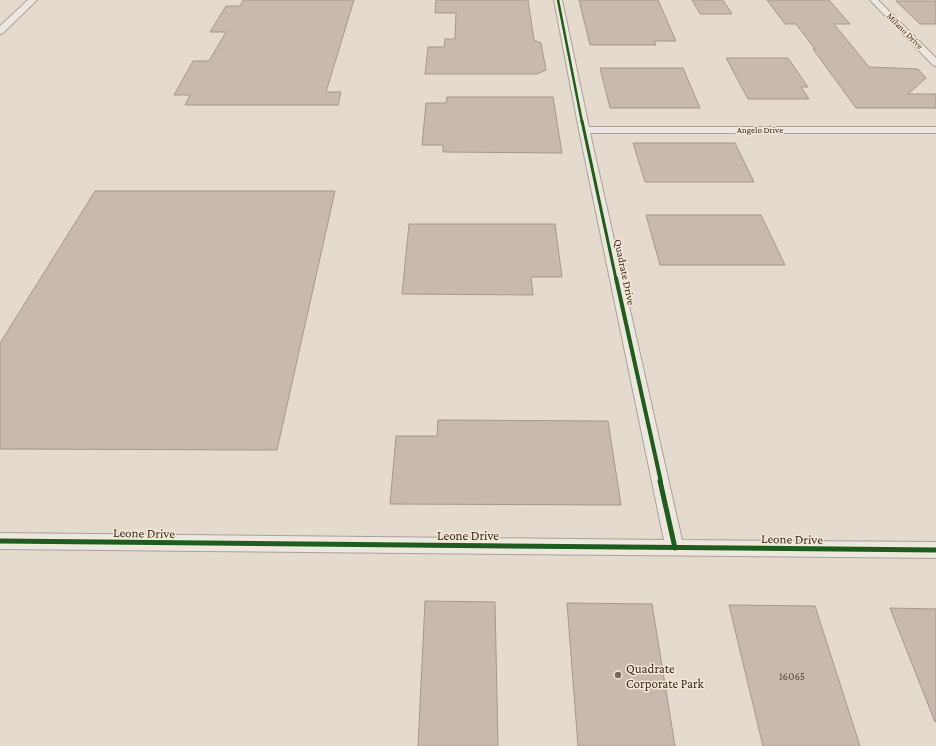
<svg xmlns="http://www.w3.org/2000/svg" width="936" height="746" font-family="'Crimson Pro',serif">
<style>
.building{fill:#c8b9af;stroke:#a5978d}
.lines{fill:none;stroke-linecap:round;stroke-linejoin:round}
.minor-casing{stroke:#aaa197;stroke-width:2}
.minor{fill:#ece7e0;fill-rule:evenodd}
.cycleway-far3-casing{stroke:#f5e8d5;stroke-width:4}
.cycleway-far2-casing{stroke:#f5e8d5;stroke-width:5}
.cycleway-far1-casing{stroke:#f5e8d5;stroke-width:6}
.cycleway-casing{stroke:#f5e8d5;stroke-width:8}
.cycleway-far3{stroke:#1b5e20;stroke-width:2.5}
.cycleway-far2{stroke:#1b5e20;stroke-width:3}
.cycleway-far1{stroke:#1b5e20;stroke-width:4}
.cycleway{stroke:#1b5e20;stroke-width:5}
.poi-dot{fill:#75675c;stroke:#f5e8d5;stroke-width:1.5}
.labels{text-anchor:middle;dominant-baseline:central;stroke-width:3;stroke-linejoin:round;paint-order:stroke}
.far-street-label{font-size:9px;fill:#39291f;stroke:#f5e8d5}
.street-label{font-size:11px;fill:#39291f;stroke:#f5e8d5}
.near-number-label{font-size:11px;fill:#5d4d43}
.near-street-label{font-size:13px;fill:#39291f;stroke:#f5e8d5}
.near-poi-label{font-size:13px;fill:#39291f;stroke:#f5e8d5;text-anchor:start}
</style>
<rect width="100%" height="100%" fill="#e4dbce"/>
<g class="building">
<polygon points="243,0 354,0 326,92 341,92 338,105 185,105 190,95 174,95 193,61 209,61 226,32 210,32 226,6 240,6"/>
<polygon points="436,0 528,0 534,40 541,43 546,70 537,74 425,74 428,47 444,47 445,39 455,39 456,13 435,13"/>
<polygon points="579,0 658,0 676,41 654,41 656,45 590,45"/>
<polygon points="692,0 723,0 732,14 700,14"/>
<polygon points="767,0 829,0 850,24 834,24 869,67 918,69 926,78 908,94 936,94 936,108 856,108 813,49 815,49 796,24 785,24"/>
<polygon points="896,1 936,1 936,24 920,24"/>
<polygon points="726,58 788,58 808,87 801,87 809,99 748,99"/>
<polygon points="600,68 683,68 700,108 610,108"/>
<polygon points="447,97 553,97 562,153 443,152 443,145 422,145 426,103 446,103"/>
<polygon points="633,143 735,143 754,182 645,182"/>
<polygon points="95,191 335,191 277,450 0,449 0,343"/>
<polygon points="646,215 761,215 785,265 660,265"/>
<polygon points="409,224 555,224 562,277 531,277 533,295 402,294"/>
<polygon points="438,420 608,421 621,505 390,504 396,436 437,436"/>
<polygon points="425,601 495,602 498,746 418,746"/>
<polygon points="567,603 652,604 675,746 578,746"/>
<polygon points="729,605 815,606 860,746 763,746"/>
<polygon points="890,608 936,609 936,721 935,722"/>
</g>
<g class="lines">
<defs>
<g id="minor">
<polygon points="28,0 37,0 3,33 0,34 0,26"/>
<polygon points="554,0 562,0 589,127 936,127 936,133 590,133 682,540 936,542 936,558 0,549 0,533 664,540 579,130"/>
<polygon points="870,0 878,0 936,58 936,66 933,65"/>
</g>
</defs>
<use href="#minor" class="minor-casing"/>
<use href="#minor" class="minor"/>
<defs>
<polyline id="cycleway-far3" points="558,0 582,122"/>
<polyline id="cycleway-far2" points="582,121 616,279"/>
<polyline id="cycleway-far1" points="616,278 661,482"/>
<g id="cycleway">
<polyline points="660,481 675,548"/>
<polyline points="0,541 936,550"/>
</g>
</defs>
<use href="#cycleway-far3" class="cycleway-far3-casing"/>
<use href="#cycleway-far2" class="cycleway-far2-casing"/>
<use href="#cycleway-far1" class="cycleway-far1-casing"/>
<use href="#cycleway" class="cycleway-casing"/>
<use href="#cycleway-far3" class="cycleway-far3"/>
<use href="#cycleway-far2" class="cycleway-far2"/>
<use href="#cycleway-far1" class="cycleway-far1"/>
<use href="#cycleway" class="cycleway"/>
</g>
<circle class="poi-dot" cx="618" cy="675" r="4"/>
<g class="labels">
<g class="far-street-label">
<text transform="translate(905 31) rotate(45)">Milano Drive</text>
<text x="760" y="130">Angelo Drive</text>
</g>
<g class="street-label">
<text transform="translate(625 272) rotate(78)">Quadrate Drive</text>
</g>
<g class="near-number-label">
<text x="792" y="676">16065</text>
</g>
<g class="near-street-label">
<text transform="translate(144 533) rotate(1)">Leone Drive</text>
<text x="468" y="535">Leone Drive</text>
<text transform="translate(792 539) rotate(1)">Leone Drive</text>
</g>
<g class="near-poi-label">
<text x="626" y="668">Quadrate<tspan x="626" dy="15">Corporate Park</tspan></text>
</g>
</g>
</svg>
